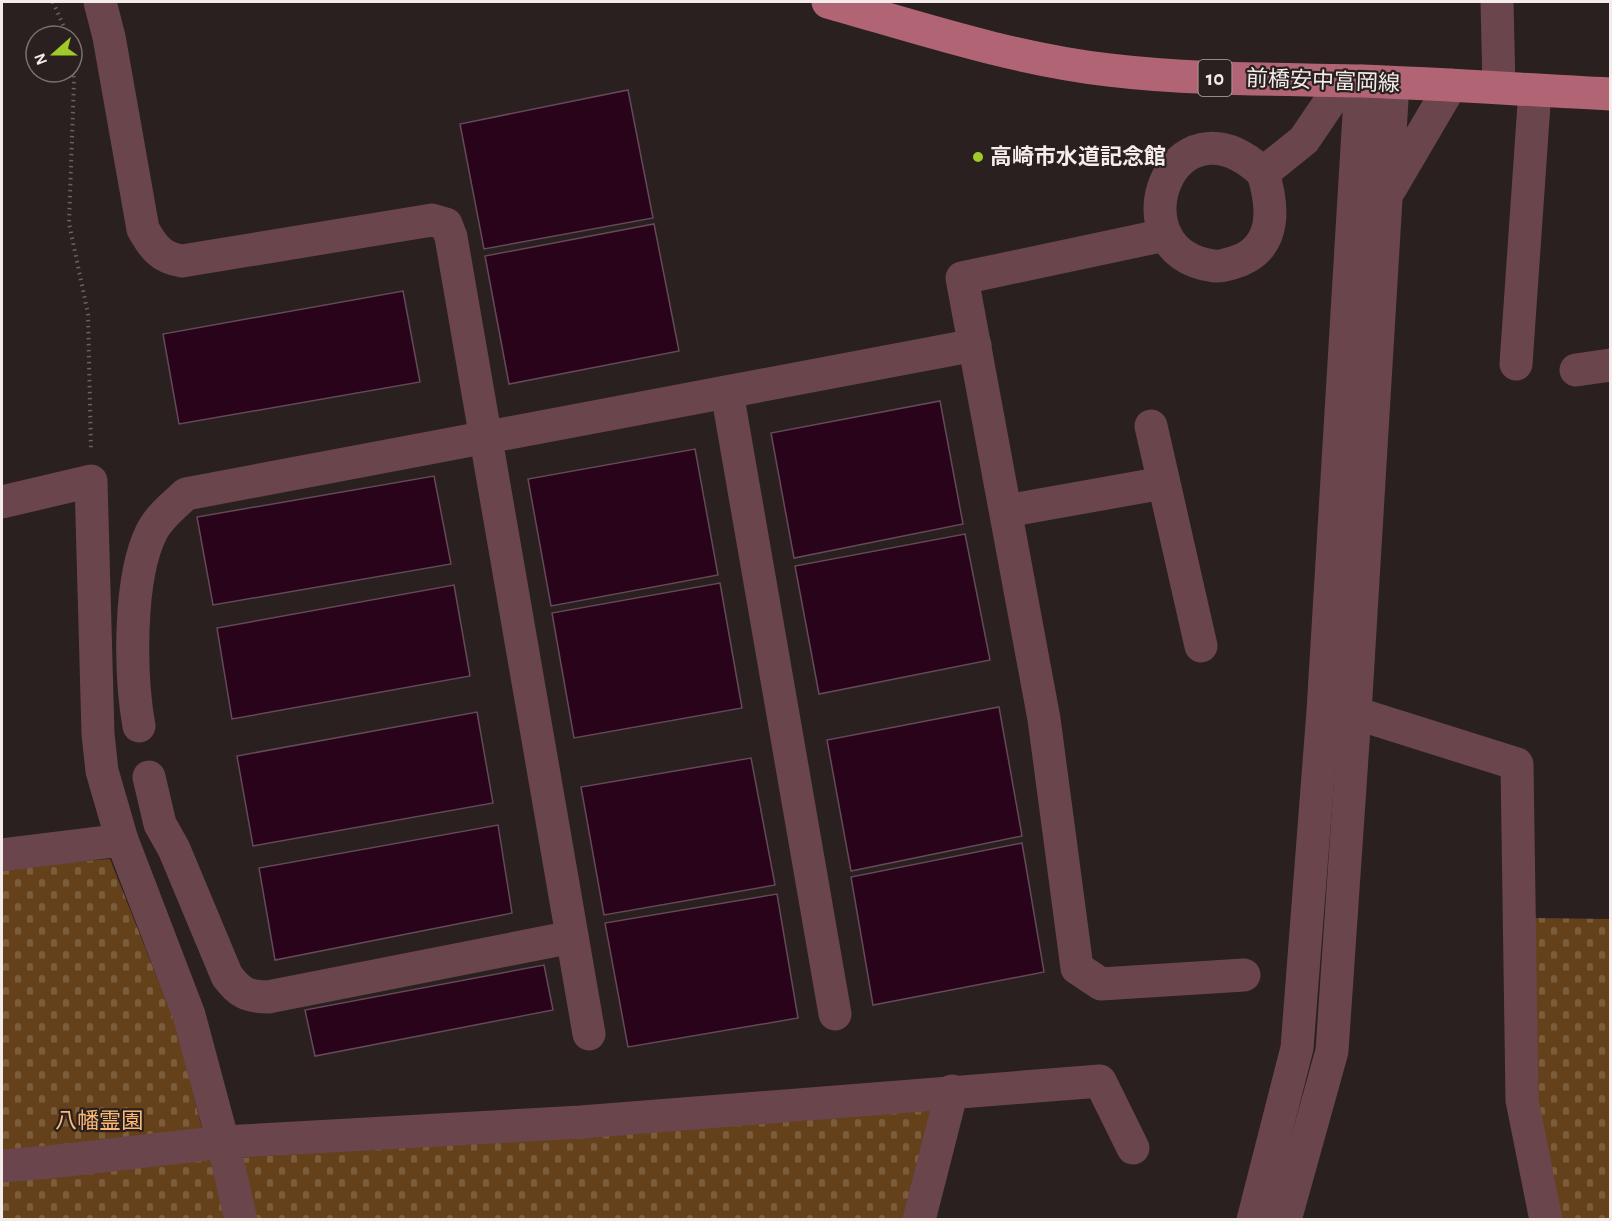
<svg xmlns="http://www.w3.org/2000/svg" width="1612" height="1221" font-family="'Alegreya Sans','Noto Sans JP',sans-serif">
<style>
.cemetery{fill:url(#cemetery-stones)}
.water{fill:#280319;stroke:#654958;stroke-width:1.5}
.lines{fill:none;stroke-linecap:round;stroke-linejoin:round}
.path{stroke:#6a6261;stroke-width:4;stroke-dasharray:1.5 4.5;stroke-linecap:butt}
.minor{stroke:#6a454c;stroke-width:33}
.major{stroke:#b16574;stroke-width:33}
.poi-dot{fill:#a1c929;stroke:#29201f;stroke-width:2}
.labels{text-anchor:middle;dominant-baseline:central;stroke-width:4.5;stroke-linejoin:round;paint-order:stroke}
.shield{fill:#29201f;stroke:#b6afae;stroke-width:1.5}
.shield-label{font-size:21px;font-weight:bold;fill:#f3eceb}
.street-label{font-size:22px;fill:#f3eceb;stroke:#29201f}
.poi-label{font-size:22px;font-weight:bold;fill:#f3eceb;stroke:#29201f;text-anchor:start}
.park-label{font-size:22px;fill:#fdb974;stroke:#29201f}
</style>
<defs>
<pattern id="cemetery-stones" width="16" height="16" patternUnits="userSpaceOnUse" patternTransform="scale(1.5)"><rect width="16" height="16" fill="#64411a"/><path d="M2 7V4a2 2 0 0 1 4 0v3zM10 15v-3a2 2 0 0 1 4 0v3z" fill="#7b5d3b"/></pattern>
</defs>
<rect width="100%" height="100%" fill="#29201f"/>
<g class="cemetery">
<polygon points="110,859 175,1023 210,1160 938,1107 907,1219 2,1220 2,867"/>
<polygon points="1532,918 1610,919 1610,1219 1555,1219 1534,1102"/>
</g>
<g class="water">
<polygon points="628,90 653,218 484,249 460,124"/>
<polygon points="654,224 679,351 509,384 485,256"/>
<polygon points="403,291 420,382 179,424 163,334"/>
<polygon points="940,401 963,524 794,558 771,433"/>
<polygon points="695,449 718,575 551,606 528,479"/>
<polygon points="434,476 451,564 213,605 197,517"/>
<polygon points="965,534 990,660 819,694 795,566"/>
<polygon points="720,583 742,708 574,738 552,613"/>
<polygon points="454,585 470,676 232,719 217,628"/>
<polygon points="999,707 1022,836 851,871 827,740"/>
<polygon points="477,712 493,803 253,846 237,756"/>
<polygon points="751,758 775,885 604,915 581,787"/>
<polygon points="498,825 512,913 275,960 259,868"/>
<polygon points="1022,843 1044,972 873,1005 851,877"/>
<polygon points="777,894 798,1018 628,1047 605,923"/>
<polygon points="544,965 553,1010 315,1056 305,1010"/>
</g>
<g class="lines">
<g class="path">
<polyline points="53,2 68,36"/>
<polyline points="72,58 74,81 69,223 88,314 91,450"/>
</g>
<g class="minor">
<path d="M100 2 109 37 143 229C153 247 161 258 182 261L432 220 446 224 451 237 589 1034"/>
<polyline points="1497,2 1499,87"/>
<path d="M1263 173C1171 87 1111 253 1214 266 1222 267 1233 263 1241 260 1277 244 1273 205 1263 173L1304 140 1344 81"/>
<polyline points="1390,189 1451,85"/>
<polyline points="1165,235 962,278 1044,719 1077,968 1101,984 1244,975"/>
<polyline points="1516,364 1535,90"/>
<polyline points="1576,370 1610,365"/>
<polyline points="727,392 835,1014"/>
<polyline points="1151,426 1201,646"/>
<polyline points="2,502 91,481 98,734 102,771 122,840"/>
<polyline points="1006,511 1163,483"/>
<polyline points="1334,712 1355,713 1517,764 1522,1100 1546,1220"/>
<path d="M139 726C130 676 128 578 152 531 159 517 174 505 186 494L975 345"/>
<path d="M149 777 160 824 174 849 227 976C239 992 247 997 268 997L572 937"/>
<polyline points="2,855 122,840 189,1015 223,1142 241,1220"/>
<polyline points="2,1166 50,1162 223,1142 581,1122 1100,1081 1133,1148"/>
<polyline points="919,1220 952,1091"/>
<polyline points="1253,1220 1297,1048 1323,711 1361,81"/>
<polyline points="1285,1220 1332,1051 1355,713 1393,83"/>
</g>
<path class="major" d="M828 2C920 28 1013 59 1109 70 1193 80 1277 79 1362 81 1445 84 1528 90 1610 94"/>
</g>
<circle class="poi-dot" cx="978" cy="157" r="6"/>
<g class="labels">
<rect class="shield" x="1198.5" y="60" width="33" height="36" rx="4.5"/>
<g class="shield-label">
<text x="1215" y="78">10</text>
</g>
<g class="street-label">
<text transform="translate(1323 81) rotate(2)">前橋安中富岡線</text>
</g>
<g class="poi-label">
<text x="990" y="157">高崎市水道記念館</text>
</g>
<g class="park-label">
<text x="99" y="1121">八幡霊園</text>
</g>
</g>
<rect width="1612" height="1221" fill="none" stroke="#f3eceb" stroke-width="6"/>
<g transform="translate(54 54) rotate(249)"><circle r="28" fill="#29201f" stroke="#7a7271" stroke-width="1.5"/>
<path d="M0-4.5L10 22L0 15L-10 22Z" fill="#a1c929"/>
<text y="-9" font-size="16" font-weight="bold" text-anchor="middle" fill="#f3eceb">N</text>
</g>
</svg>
